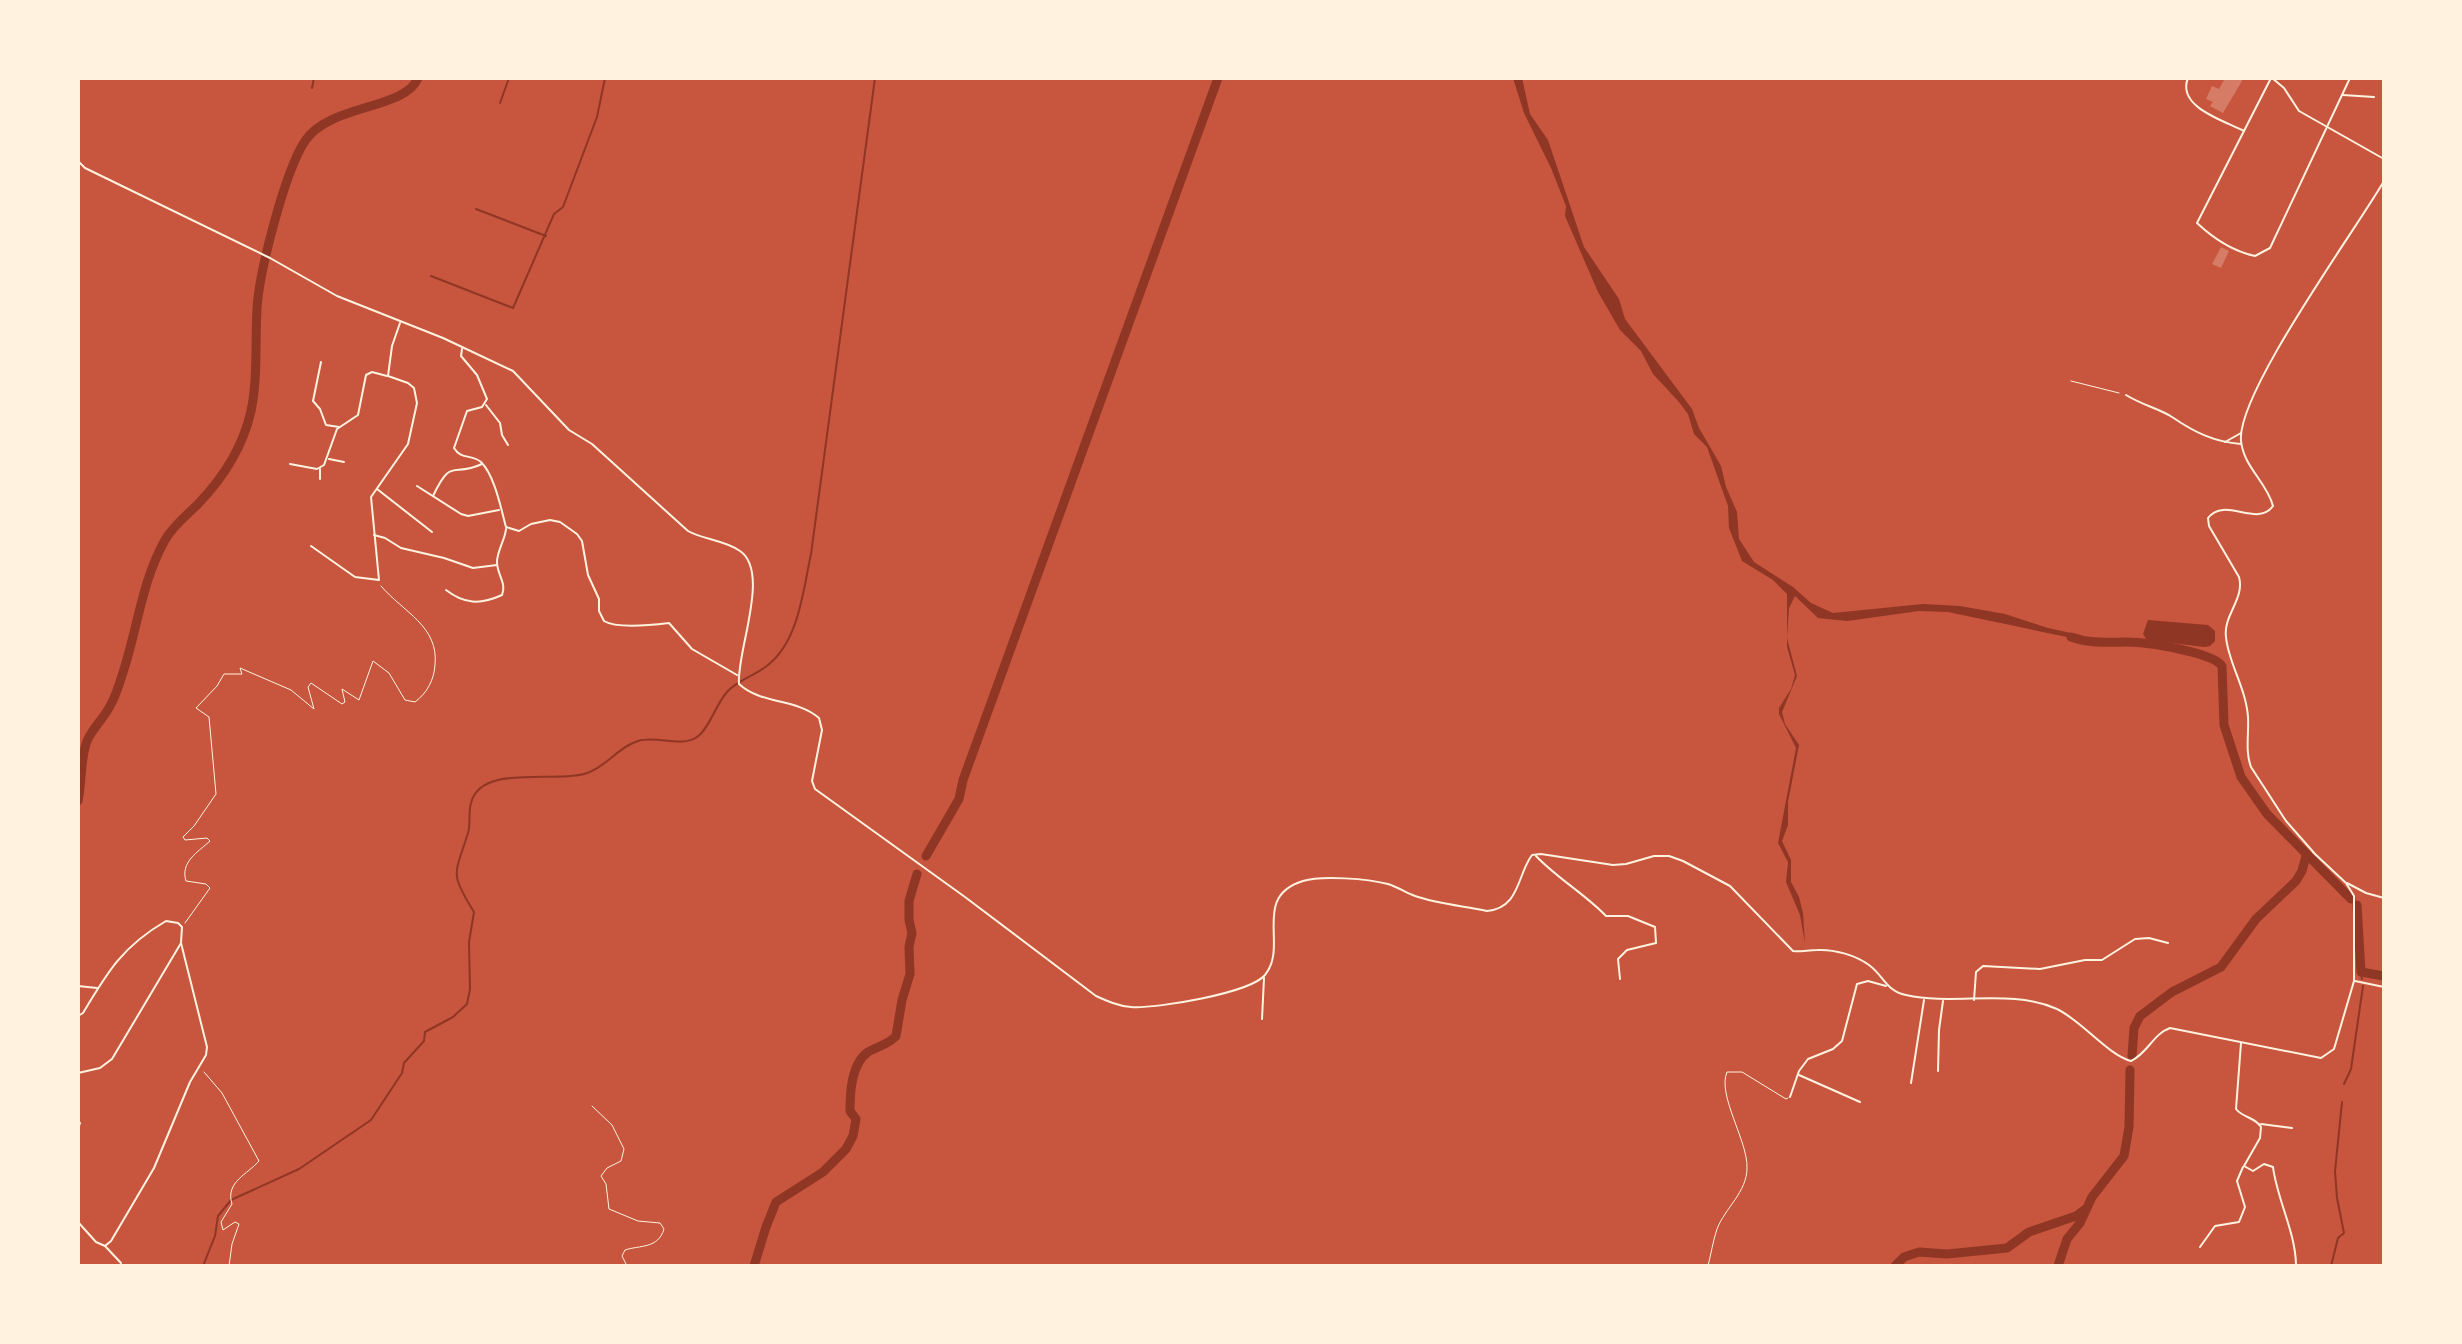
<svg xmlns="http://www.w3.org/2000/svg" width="2462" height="1344" font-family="'IBM Plex Sans',sans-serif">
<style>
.water{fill:#8f3625}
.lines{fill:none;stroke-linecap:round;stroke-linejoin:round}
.stream{stroke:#8f3625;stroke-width:2}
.river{stroke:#8f3625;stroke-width:9}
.building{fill:#d67c66}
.path{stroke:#fff3e0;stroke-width:1}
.service{stroke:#fff3e0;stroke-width:1}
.minor{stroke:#fff3e0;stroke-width:2}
.tertiary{stroke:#fff3e0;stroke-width:2}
</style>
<rect width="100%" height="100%" fill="#c8553d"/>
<g class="water">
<polygon points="1513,78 1522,78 1530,114 1548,140 1584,247 1619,299 1625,319 1692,409 1699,428 1721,466 1726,487 1737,512 1739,539 1754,562 1793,587 1811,603 1833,613 1923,604 1960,606 2005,614 2048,628 2071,633 2081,640 1948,612 1919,611 1847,621 1818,618 1795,596 1789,608 1787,638 1797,676 1782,712 1785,724 1799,745 1788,802 1788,825 1782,841 1791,860 1791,882 1799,897 1803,913 1805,943 1800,915 1786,882 1788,862 1778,843 1796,748 1779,714 1779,708 1791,689 1795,675 1787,647 1787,594 1773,580 1742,561 1729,528 1728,506 1707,447 1694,434 1688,414 1679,402 1653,374 1641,351 1620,330 1598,292 1565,216 1566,206 1551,168 1524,113"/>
<polygon points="2148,620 2208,625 2215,631 2215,641 2210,646 2204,647 2147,640 2143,634"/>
</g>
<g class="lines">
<g class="stream">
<polyline points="312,88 314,78"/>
<polyline points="500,103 509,78"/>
<polyline points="476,209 546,236"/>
<polyline points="431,276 513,308 554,214 563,207 597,117 605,78"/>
<polyline points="2361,972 2362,979"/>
<polyline points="2344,1084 2351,1069 2363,986"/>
<path d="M203 1266 215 1236 218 1216 231 1200 299 1169 371 1120 402 1073 404 1063 424 1041 425 1032 453 1017 467 1004 470 989 469 942 474 912C449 872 455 875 468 833 471 823 468 813 471 803 481 763 556 784 587 773 606 767 618 747 638 741 656 735 682 748 697 737 709 729 716 704 727 692 739 679 755 676 768 665 799 640 803 591 811 554L875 78"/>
<polyline points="2331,1266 2338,1238 2344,1233 2337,1198 2335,1171 2342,1102"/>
</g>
<g class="river">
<path d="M2071 637C2090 644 2107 642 2127 642 2146 642 2212 652 2222 666L2224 725 2241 777 2267 814 2351 899"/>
<path d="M78 801C82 782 80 760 87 741 92 729 104 718 110 706 117 694 121 679 125 666 138 624 143 579 165 540 173 526 186 516 198 504 223 478 243 447 251 411 258 378 255 342 257 309 259 272 285 171 305 141 329 104 405 110 418 78"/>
<polyline points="926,856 959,799 963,780 1218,78"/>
<polyline points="2357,905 2361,972 2384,976"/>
<polyline points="2132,1056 2134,1028 2140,1016 2172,992 2221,967 2256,919 2296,881 2302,871 2306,856"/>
<path d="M754 1266 766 1227 776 1202 823 1172 846 1149 853 1136 856 1119 850 1111C850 1093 851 1064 868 1052 878 1046 888 1045 896 1036L902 1000 910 974 909 947 912 933 909 920V901L917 874"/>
<polyline points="1895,1266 1904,1257 1919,1252 1947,1254 2007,1248 2029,1232 2076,1216 2084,1210"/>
<polyline points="2058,1266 2067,1239 2080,1223 2092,1197 2124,1156 2129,1127 2130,1070"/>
</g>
</g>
<g class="building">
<polygon points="2225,78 2241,78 2242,81 2223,113 2210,106 2213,102 2206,99 2212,86 2219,89"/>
<polygon points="2221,247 2229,251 2221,268 2212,264"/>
</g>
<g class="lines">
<g class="path">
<polyline points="2071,381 2119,393"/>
<path d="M185 923 210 888 206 884 186 881C180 862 198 852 210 841L207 838 185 840 183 837 194 826 216 794 209 717 196 708 217 686 224 674H242L240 668 291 690 314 709 308 687 311 683 342 704 345 702 342 689 359 700 373 661 389 673 405 700 415 702C427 693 434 680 435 665 439 626 403 612 381 586"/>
<path d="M204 1072 222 1093 259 1161C248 1174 225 1182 232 1204L221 1222 223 1230 235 1222 239 1224 232 1244 229 1266"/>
</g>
<g class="service">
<path d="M592 1106 612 1125 624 1149 621 1161 607 1168 601 1176 606 1184 609 1209 638 1221 660 1223 664 1229C658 1249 640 1245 625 1250L622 1256 627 1266"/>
<path d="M1708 1266C1711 1254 1713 1241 1717 1229 1725 1208 1747 1192 1747 1168 1748 1141 1717 1095 1727 1072H1742L1786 1099 1788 1098"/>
</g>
<g class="minor">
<path d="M2188 78C2176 107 2225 121 2244 131"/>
<path d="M2271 78 2197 223C2214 239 2232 251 2255 256L2270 248 2350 78"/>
<polyline points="2343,95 2374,97"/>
<path d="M462 349 461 356 477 375 487 399 482 407 467 411 454 448C461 460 472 454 481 462 495 476 501 509 506 527L519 531 531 524 550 520 560 522 577 534 582 541 588 575 599 599V611L604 621C617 629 653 625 669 623L692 649 737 675"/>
<polyline points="321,362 313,401 320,409 326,425 339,427"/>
<path d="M2126 395C2142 405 2160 409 2172 417 2194 432 2214 442 2241 444"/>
<polyline points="486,405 500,423 502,435 508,445"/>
<polyline points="2225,442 2241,433"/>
<polyline points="329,459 344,462"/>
<polyline points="290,464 317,469 324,465 337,429 358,415 366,375 372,372 387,376"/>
<polyline points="320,469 320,479"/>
<polyline points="417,486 461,514 468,516 499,510"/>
<polyline points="377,489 432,532"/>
<path d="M433 496C452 456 452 478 482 464"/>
<polyline points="374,535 385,538 401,548 444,558 473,568 497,565"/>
<polyline points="311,546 355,577 379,580 371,497 408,444 417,403 414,388 408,383 388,376 392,346 400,323"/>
<path d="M446 590C464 604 480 605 502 595 507 583 497 575 497 562 497 551 505 540 506 529"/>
<path d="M1536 856C1558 879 1585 894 1606 916H1628L1655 927 1656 943 1627 950 1618 959 1620 979"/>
<polyline points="2347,883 2366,893 2384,898"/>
<polyline points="2355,981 2384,987"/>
<polyline points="78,986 97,988"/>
<polyline points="1974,1000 1976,972 1983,966 2040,969 2085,960 2102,960 2135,939 2149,938 2168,943"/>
<path d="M78 1016 83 1013C108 971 123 946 166 921L178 923 182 927 181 943 112 1059 100 1068 78 1073"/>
<polyline points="1262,1019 1264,978"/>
<path d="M2241 1043 2236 1109C2243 1118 2255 1117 2261 1127L2260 1138 2244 1166 2253 1171 2264 1164 2273 1167C2277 1199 2295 1231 2296 1264"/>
<polyline points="1938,1071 1939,1030 1943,1001"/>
<polyline points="1799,1075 1860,1102"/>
<polyline points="1911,1083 1924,1000"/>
<polyline points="1790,1097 1799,1071 1808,1059 1833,1049 1842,1041 1857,984 1868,981 1886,986"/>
<polyline points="78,1121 80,1123 78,1129"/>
<polyline points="2261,1124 2292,1128"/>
<polyline points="78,1222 96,1242 105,1246 111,1241 154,1168 190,1082 206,1055 207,1047 181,943"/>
<polyline points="105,1246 121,1263"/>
<polyline points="2200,1247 2215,1226 2239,1222 2245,1207 2237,1181 2243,1167"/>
</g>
<g class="tertiary">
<polyline points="2272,78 2284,88 2299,111 2384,159"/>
<path d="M78 161 85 168 270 258 337 296 443 338 513 371 569 430 592 444 688 531C704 540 725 540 740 551 771 572 736 653 739 684 762 705 796 698 819 718L822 730 812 781 815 789 965 897 1096 996C1107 1001 1118 1006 1131 1007 1156 1009 1250 993 1265 975 1289 946 1251 897 1303 881 1322 875 1368 879 1388 884 1398 887 1406 893 1415 896 1438 904 1464 906 1487 911 1520 908 1517 875 1532 855L1541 854 1613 865 1626 864 1654 856H1669L1683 861 1730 886 1793 951C1801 952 1808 950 1817 950 1834 949 1855 955 1869 965 1884 976 1886 991 1906 995 1955 1006 2010 988 2057 1009 2082 1021 2108 1055 2131 1061 2148 1053 2153 1034 2170 1028L2321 1058 2334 1049 2354 981V896L2346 883 2315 854 2286 821 2251 767C2245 751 2249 734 2248 717 2246 688 2228 662 2226 637 2223 615 2245 599 2239 577L2209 526 2208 518C2225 496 2257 528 2273 506 2267 482 2244 468 2241 441 2236 394 2355 231 2384 181"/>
</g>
</g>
<rect width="2462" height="1344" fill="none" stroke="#fff3e0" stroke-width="160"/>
</svg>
